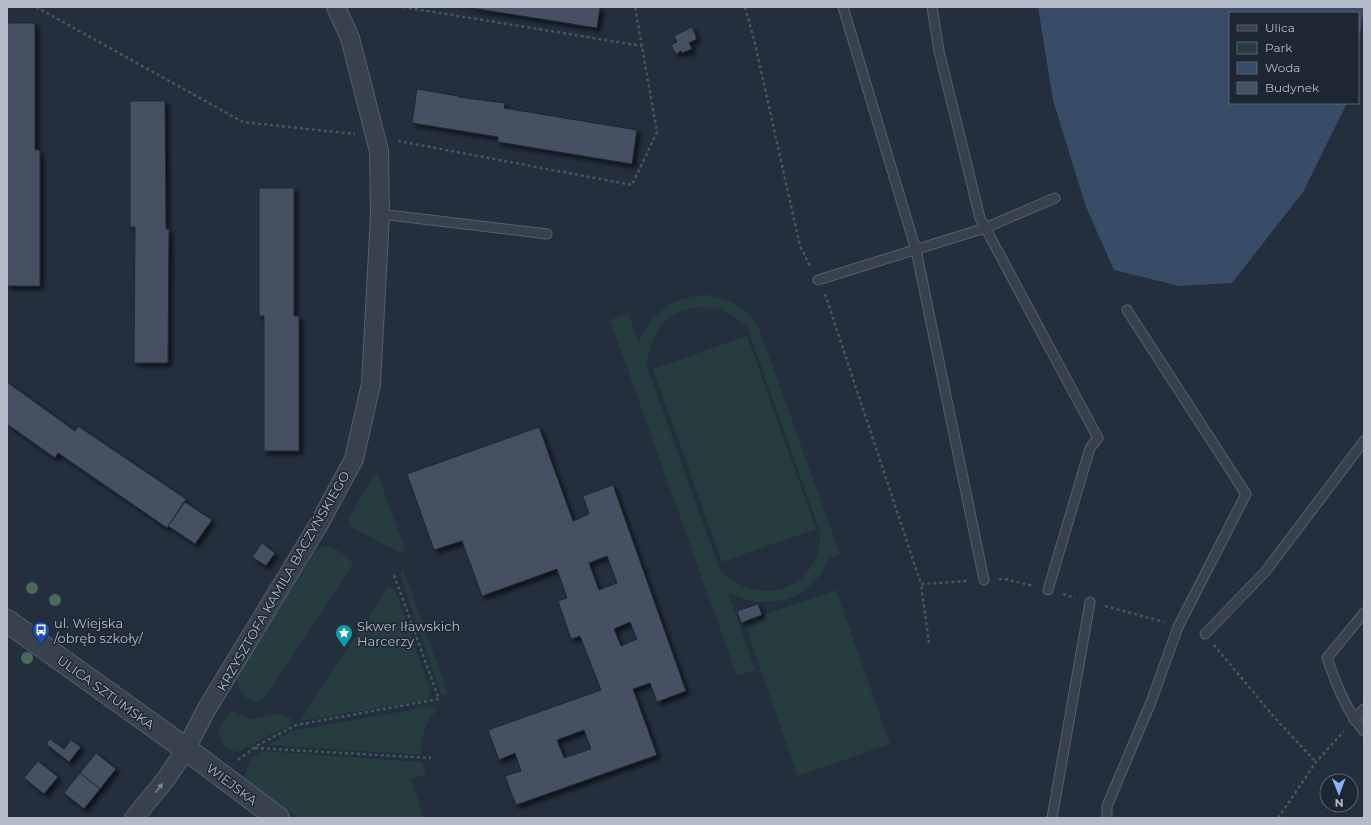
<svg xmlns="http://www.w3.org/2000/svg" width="1371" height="825" font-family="Montserrat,sans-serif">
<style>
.green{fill:#263c3f;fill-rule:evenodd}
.water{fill:#394c67}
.building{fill:#455162;stroke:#1f2835;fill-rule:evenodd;filter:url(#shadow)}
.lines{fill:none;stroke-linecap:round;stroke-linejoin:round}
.service-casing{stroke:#565f6c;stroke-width:11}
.minor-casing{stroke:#565f6c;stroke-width:20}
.tertiary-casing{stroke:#565f6c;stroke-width:24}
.path{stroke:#44595c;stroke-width:2.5;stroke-dasharray:3 3;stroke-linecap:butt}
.service{stroke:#38414e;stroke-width:9}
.minor{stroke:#38414e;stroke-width:18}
.tertiary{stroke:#38414e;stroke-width:22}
.tree{fill:#4b6a5d}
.oneway{fill:#7c8592}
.labels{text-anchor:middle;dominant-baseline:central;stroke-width:3;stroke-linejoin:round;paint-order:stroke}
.street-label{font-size:13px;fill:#b4bcc9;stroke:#1d2633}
.poi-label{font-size:13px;fill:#b4bcc9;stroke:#1d2633;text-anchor:start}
</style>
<defs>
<filter id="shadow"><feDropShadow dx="3.5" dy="3.5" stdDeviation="2" flood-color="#0009"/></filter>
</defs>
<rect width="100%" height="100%" fill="#242f3e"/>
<g class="green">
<path d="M707 295C728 298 747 307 758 326L840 554 830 558 829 556C814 601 767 613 728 592L755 670 737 676 610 320 628 314 639 343C651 312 674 296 707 295ZM706 307C723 309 737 315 748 329L820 532C822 590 757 611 719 568L647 367C650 331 667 307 706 307Z"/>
<polygon points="747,336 816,529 722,562 653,369"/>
<polygon points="378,474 405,550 402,554 350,526 349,518 374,475"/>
<path d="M324 546C335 548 348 554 353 565L268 693 262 700 254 703 241 694 238 684V674L315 552Z"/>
<polygon points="403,568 448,694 442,696 400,575"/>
<polygon points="389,586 395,590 431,691 427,700 300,721"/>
<polygon points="836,590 890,744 798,776 744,622"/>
<path d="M427 707 438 708C424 726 422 732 421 755L268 745 292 731Z"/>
<path d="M231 710 249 719H256L280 713 293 720 288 727 281 729 238 752C225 750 220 743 218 730Z"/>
<polygon points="262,751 422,762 426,774 411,779 424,818 298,818 244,778 251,758"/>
</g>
<polygon class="water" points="1038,7 1364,7 1358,48 1358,13 1230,13 1230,103 1347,103 1303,192 1232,283 1179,286 1114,270 1086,207 1053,100"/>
<g class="building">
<polygon points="465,7 600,7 597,28"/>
<polygon points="7,23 35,23 35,150 40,150 40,286 7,286"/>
<polygon points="692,27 697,39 689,43 692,49 682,53 681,51 676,54 671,45 677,42 674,36"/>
<polygon points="417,89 458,96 458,97 505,103 504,108 637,130 632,164 498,142 498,137 412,123"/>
<polygon points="130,101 165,101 166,229 169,229 168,363 134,363 135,227 130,227"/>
<polygon points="259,188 294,188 294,316 299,316 299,451 264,451 264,316 259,316"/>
<polygon points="7,382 75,431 78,426 186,499 167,528 58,453 55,458 7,424"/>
<path d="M539 427 573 521 589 514 583 496 613 485 686 691 657 702 650 683 633 689 657 755 516 805 505 776 521 771 515 753 499 760 488 730 601 690 580 636 571 639 558 601 567 598 557 569 482 596 462 541 434 550 407 474ZM607 556 617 583 599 590 589 563ZM630 622 637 639 621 646 614 629ZM584 730 591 749 564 758 557 740Z"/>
<polygon points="185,502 212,520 195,544 168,526"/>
<polygon points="262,543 275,553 266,566 252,557"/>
<polygon points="758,604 762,615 741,623 737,611"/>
<polygon points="50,739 64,749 71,740 81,747 69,762 46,744"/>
<polygon points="96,753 116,769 100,789 80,773"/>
<polygon points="38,761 58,777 44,794 24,778"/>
<polygon points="80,773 100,789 84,809 64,793"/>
</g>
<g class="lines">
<defs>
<g id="service">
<polyline points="843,7 916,250 984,580"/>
<polyline points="932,7 939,51 980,218 1098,438 1090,448 1048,590"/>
<polyline points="380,214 547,234"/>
<polyline points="818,280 985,228 1055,198"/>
<path d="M1364 613 1327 658C1336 683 1346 711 1364 731"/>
<polyline points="1205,634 1265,572 1364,441"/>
<polyline points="1354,720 1364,709"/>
<polyline points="1052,818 1090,602"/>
<polyline points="1107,818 1107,806 1151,702 1178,627 1246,494 1127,310"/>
</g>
<polyline id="minor" points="134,818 166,779 186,749 206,710 319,524 354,459 371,384 380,214 379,151 350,38 336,7"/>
<polyline id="tertiary" points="7,621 186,749 278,818"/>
</defs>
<use href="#service" class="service-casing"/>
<use href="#minor" class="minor-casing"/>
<use href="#tertiary" class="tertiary-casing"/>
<g class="path">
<polyline points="36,7 243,122 355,134"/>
<polyline points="403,7 642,46"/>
<polyline points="745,7 755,44 800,246 810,266"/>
<polyline points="398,141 632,185 657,132 635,7"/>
<polyline points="825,294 921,584"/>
<polyline points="999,579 1005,579 1033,586"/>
<polyline points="1063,594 1075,598"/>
<polyline points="1105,606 1164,622"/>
<polyline points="929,643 921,584 968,581"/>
<polyline points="1214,645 1274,717 1316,762"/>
<polyline points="255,748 431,758"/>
<polyline points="238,760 258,745 296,725 439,699 394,575"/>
<polyline points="1278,818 1316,762 1344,731"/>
</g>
<use href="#service" class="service"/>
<use href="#minor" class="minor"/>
<use href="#tertiary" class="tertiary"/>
</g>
<g class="tree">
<circle cx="32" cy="588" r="6"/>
<circle cx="55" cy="600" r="6"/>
<circle cx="27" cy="658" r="6"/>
</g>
<defs><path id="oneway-solid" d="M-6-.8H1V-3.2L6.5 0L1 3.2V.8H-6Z"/></defs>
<use class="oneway" href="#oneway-solid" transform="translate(159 788) rotate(-51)"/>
<defs>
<symbol id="bus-pin" viewBox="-11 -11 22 30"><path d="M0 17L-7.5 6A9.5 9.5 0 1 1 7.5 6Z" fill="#1a4fb4" stroke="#1d2633"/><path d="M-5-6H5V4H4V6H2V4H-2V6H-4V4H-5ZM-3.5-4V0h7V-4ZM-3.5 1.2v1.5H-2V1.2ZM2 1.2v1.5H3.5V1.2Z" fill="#fff"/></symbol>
<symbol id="sight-pin" viewBox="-11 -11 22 30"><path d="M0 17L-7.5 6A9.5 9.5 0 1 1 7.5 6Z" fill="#0f9aa8" stroke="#1d2633"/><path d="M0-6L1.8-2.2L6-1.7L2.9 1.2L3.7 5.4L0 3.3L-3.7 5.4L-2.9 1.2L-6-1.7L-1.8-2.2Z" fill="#fff"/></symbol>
</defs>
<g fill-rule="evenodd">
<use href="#bus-pin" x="31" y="620" width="20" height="27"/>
<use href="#sight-pin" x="334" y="623" width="20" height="27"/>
</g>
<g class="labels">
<g class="street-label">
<text transform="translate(283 581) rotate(-60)">KRZYSZTOFA KAMILA BACZYŃSKIEGO</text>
<text transform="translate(106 692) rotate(36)">ULICA SZTUMSKA</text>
<text transform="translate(232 784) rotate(37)">WIEJSKA</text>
</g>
<g class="poi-label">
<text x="54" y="623">ul. Wiejska<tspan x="54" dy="15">/obręb szkoły/</tspan></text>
<text x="357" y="626">Skwer Iławskich<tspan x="357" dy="15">Harcerzy</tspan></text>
</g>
</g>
<rect width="1371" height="825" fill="none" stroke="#b4bcc9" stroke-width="16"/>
<rect x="1229" y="12" width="130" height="92" fill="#1d2633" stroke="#59626f"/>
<rect x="1237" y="25" width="20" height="6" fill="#38414e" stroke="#59626f"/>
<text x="1265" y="32" font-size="12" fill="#b4bcc9">Ulica</text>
<rect x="1237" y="42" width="20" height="12" fill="#263c3f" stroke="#59626f"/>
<text x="1265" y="52" font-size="12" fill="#b4bcc9">Park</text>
<rect x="1237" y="62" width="20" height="12" fill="#394c67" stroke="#59626f"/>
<text x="1265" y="72" font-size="12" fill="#b4bcc9">Woda</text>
<rect x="1237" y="82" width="20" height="12" fill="#455162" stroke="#59626f"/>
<text x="1265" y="92" font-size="12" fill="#b4bcc9">Budynek</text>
<g transform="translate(1339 793) rotate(179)"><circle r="19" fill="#1d2633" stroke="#59626f"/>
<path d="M0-3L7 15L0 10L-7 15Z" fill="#8ab4f8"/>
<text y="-6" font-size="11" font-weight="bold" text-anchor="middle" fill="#b4bcc9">N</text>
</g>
</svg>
